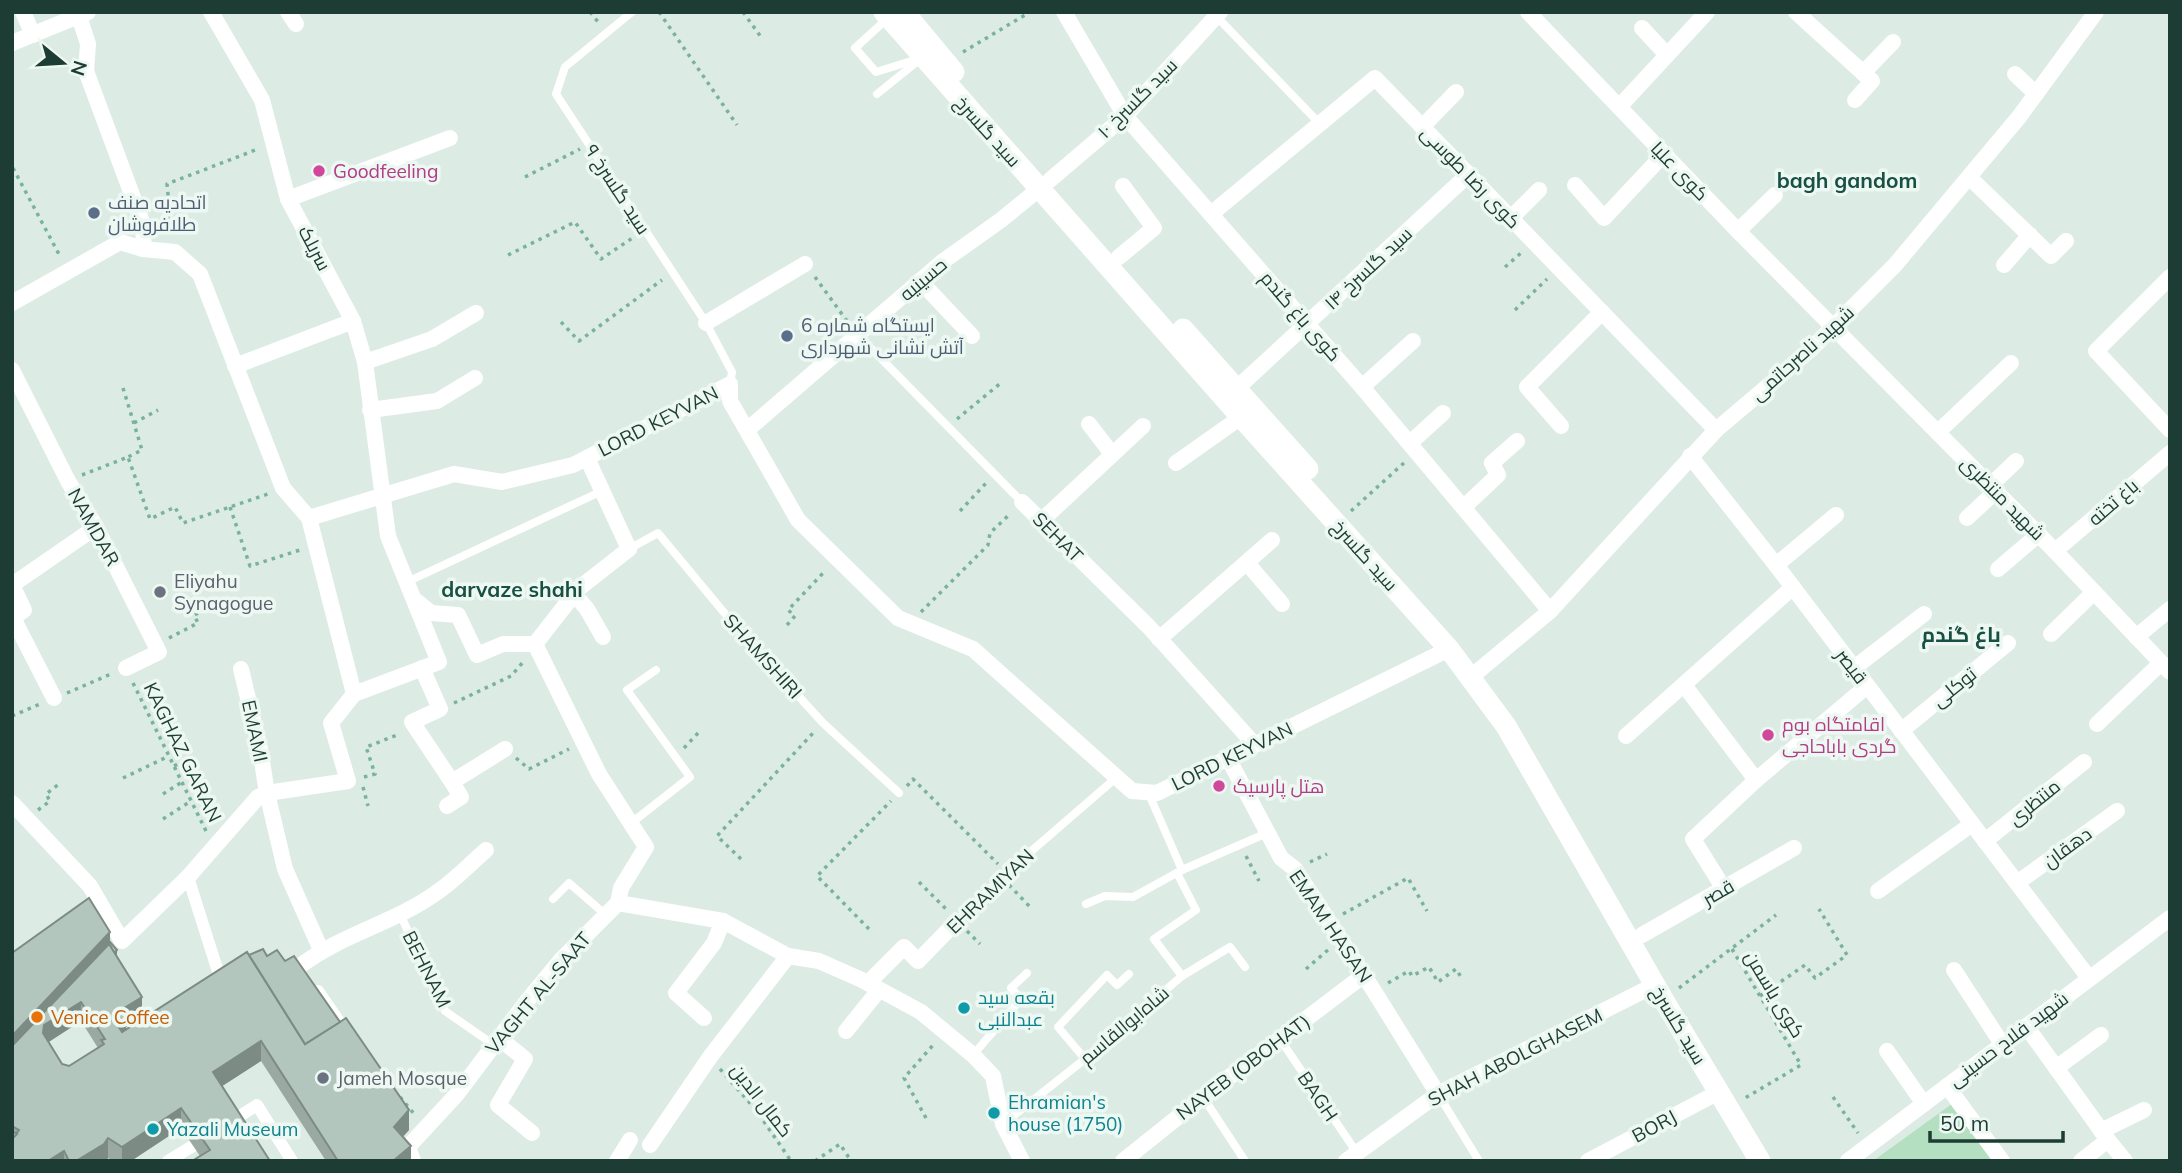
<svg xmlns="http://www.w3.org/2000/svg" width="2182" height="1173" font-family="Mulish,Cairo,sans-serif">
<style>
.green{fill:#b4dfc0}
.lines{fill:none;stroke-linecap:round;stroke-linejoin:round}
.path{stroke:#7ab2a1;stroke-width:3.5;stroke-dasharray:3.5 5;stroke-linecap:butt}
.service{stroke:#fff;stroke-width:8}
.pedestrian{stroke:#fff;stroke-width:12}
.minor{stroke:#fff;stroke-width:16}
.secondary{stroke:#fff;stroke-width:21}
.wall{fill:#9aaaa3;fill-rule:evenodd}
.shaded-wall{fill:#7d8b85}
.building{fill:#b3c6be;stroke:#7d8b85;stroke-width:2;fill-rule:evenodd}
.hotel-dot{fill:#d1479c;stroke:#eef8f3;stroke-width:2.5}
.service-dot{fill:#5c6f8a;stroke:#eef8f3;stroke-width:2.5}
.worship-dot{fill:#6b7280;stroke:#eef8f3;stroke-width:2.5}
.culture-dot{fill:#0f9aa8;stroke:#eef8f3;stroke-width:2.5}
.food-dot{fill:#e8710a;stroke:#eef8f3;stroke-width:2.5}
.labels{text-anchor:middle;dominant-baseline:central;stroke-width:7;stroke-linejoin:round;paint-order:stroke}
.street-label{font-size:19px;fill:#1d3c34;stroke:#eef8f3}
.hotel-label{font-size:19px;fill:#b23c85;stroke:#eef8f3;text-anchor:start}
.service-label{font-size:19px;fill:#4e5e75;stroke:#eef8f3;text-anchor:start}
.worship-label{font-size:19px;fill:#5b616d;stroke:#eef8f3;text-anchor:start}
.culture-label{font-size:19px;fill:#0d838f;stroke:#eef8f3;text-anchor:start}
.food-label{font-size:19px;fill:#c56008;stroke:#eef8f3;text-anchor:start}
.neighbourhood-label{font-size:21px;font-weight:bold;fill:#185043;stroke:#eef8f3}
</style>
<rect width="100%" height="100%" fill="#ddebe5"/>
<polygon class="green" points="1956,1101 1999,1161 1873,1161"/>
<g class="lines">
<g class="path">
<polyline points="590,12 599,23"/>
<polyline points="659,12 737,125"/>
<polyline points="743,12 761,37"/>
<polyline points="963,52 1030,12"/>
<polyline points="13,168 61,258"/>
<polyline points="525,177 580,149"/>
<polyline points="161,226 170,215 167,184 258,149"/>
<polyline points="508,255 575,222 601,259 634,237"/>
<polyline points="1505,267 1521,253"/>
<polyline points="815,277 847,321"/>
<polyline points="1515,310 1547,279"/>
<polyline points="561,322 579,341 662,280"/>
<polyline points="123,388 142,450 128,457"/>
<polyline points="957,419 1002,382"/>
<polyline points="134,423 158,410"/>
<polyline points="82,475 128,457 150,519 175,507 183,523 268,494"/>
<polyline points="230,507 250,566 303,549"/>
<polyline points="960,511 988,481"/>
<polyline points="1351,511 1405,462"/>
<polyline points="921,612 988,545 990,533 1011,513"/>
<polyline points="787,625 795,616 788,610 826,570"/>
<polyline points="169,638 198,623 194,615 232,597 243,615"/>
<polyline points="133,683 207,833"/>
<polyline points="67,693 111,674"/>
<polyline points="454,703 511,676 524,661"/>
<polyline points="12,716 40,704"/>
<polyline points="684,748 700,731"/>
<polyline points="516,758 529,769 569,749"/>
<polyline points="174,766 191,757"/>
<polyline points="364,777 375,774 366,747 400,734"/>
<polyline points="123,778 169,756"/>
<polyline points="907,786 913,779 998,864"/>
<polyline points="363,787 368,806"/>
<polyline points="163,794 182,782"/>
<polyline points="38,810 50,801 46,794 59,784"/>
<polyline points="163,819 191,801"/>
<polyline points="1246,856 1259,881"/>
<polyline points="741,859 717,836 814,732"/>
<polyline points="1310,862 1327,854"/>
<polyline points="919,882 947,910"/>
<polyline points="1009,885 1032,909"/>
<polyline points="1343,914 1408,878 1427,911"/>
<polyline points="869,929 817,876 891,801"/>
<polyline points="967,931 980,944"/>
<polyline points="1732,949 1801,1065 1745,1098"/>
<polyline points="1306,969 1329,949"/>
<polyline points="1388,983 1409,971 1412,976 1429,967 1438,982 1456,969 1461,977"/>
<polyline points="1679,988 1776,915"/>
<polyline points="1760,996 1805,965 1815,978 1847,955 1819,909"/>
<polyline points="720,1069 756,1110 791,1161"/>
<polyline points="400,1097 415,1115"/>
<polyline points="1833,1097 1858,1133"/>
<polyline points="926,1118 904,1078 934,1044"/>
<polyline points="815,1161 840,1144 851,1161"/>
</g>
<g class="service">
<polyline points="632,12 565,67 556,94 706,323 732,372 730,384"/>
<polyline points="1216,16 1320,124"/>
<polyline points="888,18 855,48 876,72 921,58"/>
<polyline points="877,94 918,61"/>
<polyline points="857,334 1022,502"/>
<polyline points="629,549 658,533 741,633 823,723 899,793"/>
<polyline points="407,582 602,491"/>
<polyline points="1148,792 1182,870"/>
<polyline points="630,824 690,777 627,690 656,670"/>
<polyline points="1177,873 1196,910 1154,939 1182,976"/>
<polyline points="553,899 569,883 606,915"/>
<polyline points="1086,904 1105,896 1133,897 1182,870 1267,833"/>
<polyline points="400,914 445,1011 494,1045"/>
<polyline points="957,921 1006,873 1117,777"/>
<polyline points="1280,1039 1357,1153"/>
<polyline points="973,1055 1021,999 1011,988 1027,973"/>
<polyline points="1085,1059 1058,1027 1107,975 1117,985 1129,974"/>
<polyline points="1438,1094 1479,1161"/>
<polyline points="1203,1097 1245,1161"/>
<polyline points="1003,1124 1085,1059 1182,976 1230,947 1245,967"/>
</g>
<g class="pedestrian">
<polyline points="188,877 220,978 225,976"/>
<polyline points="318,991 347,1033"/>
<polyline points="227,1124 257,1105 292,1161"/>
<polyline points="168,1161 206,1138"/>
</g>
<g class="minor">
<polyline points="23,12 33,35"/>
<polyline points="211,12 262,100 288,199 353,321 365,362 388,536 439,662 354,694"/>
<polyline points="288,12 296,24"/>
<polyline points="1064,12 1125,116 1362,387 1550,611"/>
<polyline points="1528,12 1738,231 2055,551 2170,672"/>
<polyline points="1796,12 1872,81 1855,100"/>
<polyline points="79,16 88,44 86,71 144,227 143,249"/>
<polyline points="1642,28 1667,55"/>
<polyline points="12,43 88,12"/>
<polyline points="1863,73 1893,42"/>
<polyline points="2015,74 2036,94"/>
<polyline points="1619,107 1707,12"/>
<polyline points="1422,127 1456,92"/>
<polyline points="1969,177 2051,256 2066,241"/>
<polyline points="1050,180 1125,116 1220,12"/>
<polyline points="1575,185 1604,218 1664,154"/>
<polyline points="288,199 450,138"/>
<polyline points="1211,214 1375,78 1716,430"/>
<polyline points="1511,218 1539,190"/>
<polyline points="1738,231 1775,195"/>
<polyline points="1119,257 1154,228 1123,186"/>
<polyline points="2004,265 2030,235"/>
<polyline points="2170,277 2096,351 2170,430"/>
<polyline points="920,281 972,336"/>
<polyline points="12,303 120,242 143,249 175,252 200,274 283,488 309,518 354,694 331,723 348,781 267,793 258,797 188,877 122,941 90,886 12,803"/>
<polyline points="706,323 805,264"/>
<polyline points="365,362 432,339 476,313"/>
<polyline points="235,366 353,321"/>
<polyline points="12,370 68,481 96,527 159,652 126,668"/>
<polyline points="1362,387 1413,341"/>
<polyline points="1236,389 1469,174"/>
<polyline points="370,410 437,401 475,378"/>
<polyline points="1089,424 1112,454"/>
<polyline points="1561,426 1527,387 1602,312"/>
<polyline points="747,430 942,262 1001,220 1039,189"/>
<polyline points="1938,432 2011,363"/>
<polyline points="1410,443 1443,413"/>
<polyline points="1690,456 1776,565 2089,978"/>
<polyline points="1176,463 1241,417"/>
<polyline points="1991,485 2016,461"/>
<polyline points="1022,502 1149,627 1255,745"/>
<polyline points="1464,507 1498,475 1492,463 1517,441"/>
<polyline points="309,518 454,474 502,482 573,465 730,384 730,401 798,520 898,618 973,649 1132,791 1157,793 1449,649"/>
<polyline points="1967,518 1996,491"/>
<polyline points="1041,521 1143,426"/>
<polyline points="2055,551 2170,453"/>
<polyline points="1247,563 1282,604"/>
<polyline points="1776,565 1836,515"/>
<polyline points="1998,569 2039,534"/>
<polyline points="12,585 24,610 13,618 54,698"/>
<polyline points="12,585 96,527"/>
<polyline points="574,594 587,609 603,637"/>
<polyline points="415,600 431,613 458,615 477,655 503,644 535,644"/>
<polyline points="2051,634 2094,592"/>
<polyline points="2136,637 2170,609"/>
<polyline points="1159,639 1272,540"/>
<polyline points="535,644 599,774 646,847 621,888 618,903"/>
<polyline points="535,644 578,589 629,549 587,458"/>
<polyline points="422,668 440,709 412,722 452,782 505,749"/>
<polyline points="1854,668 1924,614"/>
<polyline points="241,669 260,749 267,793 285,869 321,950"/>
<polyline points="1471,677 1550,611 1716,430 1809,351 1895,265 2019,117 2096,12"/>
<polyline points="1684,685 1756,780"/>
<polyline points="2097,724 2161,663"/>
<polyline points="1901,731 2008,643"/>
<polyline points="1626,736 1793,587"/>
<polyline points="1228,758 1281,858 1295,869 1374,991 1438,1094"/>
<polyline points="447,806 461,797 452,782"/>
<polyline points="1985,841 2084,762"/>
<polyline points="2017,883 2117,811"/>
<polyline points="1724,889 1693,839 1756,780 1867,686"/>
<polyline points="1878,891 1972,824"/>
<polyline points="1642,935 1794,848"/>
<path d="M300 966C342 934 394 923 436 893 454 881 470 864 486 850"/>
<polyline points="1954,970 2002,1044"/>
<polyline points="868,983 904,947 918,961 957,921"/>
<polyline points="704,1018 676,993 714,943 723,921"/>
<polyline points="2026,1026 2108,1140 2125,1161"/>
<polyline points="846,1031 879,990"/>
<polyline points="499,1038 525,1059 498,1105 532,1133"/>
<polyline points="1887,1051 1924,1104"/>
<polyline points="2056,1068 2101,1035"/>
<polyline points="1947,1086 2002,1161"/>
<polyline points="2101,1131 2144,1110"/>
<polyline points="650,1145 710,1057 788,956"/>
<polyline points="413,1161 408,1147 457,1094 527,1001 560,961 618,903 723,921 788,956 819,961 862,980 921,1012 973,1055 993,1076 1003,1124 1022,1161"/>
<polyline points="617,1161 630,1140"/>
<polyline points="1123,1161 1203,1097 1364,975"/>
<polyline points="1346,1161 1438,1094 1655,985"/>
<polyline points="1588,1161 1719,1092"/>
<polyline points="1848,1161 2170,918"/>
<polyline points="2081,1161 2108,1140"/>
</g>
<g class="secondary">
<polyline points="884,12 1241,417 1449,649 1506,726 1663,999 1760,1161"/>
<polyline points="904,12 954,72"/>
<polyline points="1183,329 1308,469"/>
</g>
</g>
<path class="wall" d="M110 942 117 955 116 956 142 1017 126 1027V1030L249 955 267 956 409 1130 403 1137 411 1161H326L261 1061 222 1086 270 1161 200 1156 181 1128 131 1161H113L108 1158 106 1161H12V953ZM81 1021 98 1048 69 1066 62 1064 48 1042Z"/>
<g class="shaded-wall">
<polygon points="110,932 110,948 12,1051 12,1036"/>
<polygon points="117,950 117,955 62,1013 81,1002 81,1021 12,1066 44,1025"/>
<polygon points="142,997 142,1017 126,1027 126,1038 117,1024 121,1010"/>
<polygon points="261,1041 261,1061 213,1092 213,1072"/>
<polygon points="181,1108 181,1128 131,1161 122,1161 122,1147"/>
<polygon points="409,1110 409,1130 394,1146 394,1127"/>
<polygon points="108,1138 108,1158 106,1161 76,1161"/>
<polygon points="411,1146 411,1161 393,1161"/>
<polygon points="64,1151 64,1161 48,1161"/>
</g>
<g class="building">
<polygon points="89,898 110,932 12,1036 12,1020 13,1019 12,1018 12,953"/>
<polygon points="110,942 117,950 114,953 109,944 12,1046"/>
<path d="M109 944 142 997 121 1010 126 1018 117 1024 122 1032 247 952 305 1044 346 1018 409 1110 394 1127 411 1146 393 1161H338L261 1041 213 1072 270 1161H192L210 1150 181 1108 122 1147 108 1138 104 1144 76 1161H69L64 1151 48 1161H12V1139L19 1130 12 1126V1046ZM81 1002 105 1039 101 1040 104 1044 69 1066 62 1064 43 1033 44 1025Z"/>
<polygon points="263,949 267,956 277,950 285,961 294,956 340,1022 305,1044 249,955"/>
<polygon points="12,1131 17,1134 12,1139"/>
</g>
<g class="hotel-dot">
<circle cx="319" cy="171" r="7"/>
<circle cx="1768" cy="735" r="7"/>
<circle cx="1219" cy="786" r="7"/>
</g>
<g class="service-dot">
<circle cx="94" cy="213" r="7"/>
<circle cx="787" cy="336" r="7"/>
</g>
<g class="worship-dot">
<circle cx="160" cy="592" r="7"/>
<circle cx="323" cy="1078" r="7"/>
</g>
<g class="culture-dot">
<circle cx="964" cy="1008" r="7"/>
<circle cx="994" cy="1113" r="7"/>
<circle cx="153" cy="1129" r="7"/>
</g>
<circle class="food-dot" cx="37" cy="1017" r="7"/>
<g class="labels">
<g class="street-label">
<text transform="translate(1137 98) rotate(-45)">سید گلسرخ ۱۰</text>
<text transform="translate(988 131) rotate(48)">سید گلسرخ</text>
<text transform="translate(1680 171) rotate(46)">کوی علیا</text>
<text transform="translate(1471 177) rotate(46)">کوی رضا طوسی</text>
<text transform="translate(618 189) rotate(57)">سید گلسرخ ۹</text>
<text transform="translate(315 248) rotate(62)">سریلک</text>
<text transform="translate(1368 268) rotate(-43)">سید گلسرخ ۱۴</text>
<text transform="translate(923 279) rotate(-40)">حسینیه</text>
<text transform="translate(1301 316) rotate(49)">کوی باغ گندم</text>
<text transform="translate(1802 353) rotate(-42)">شهید ناصرحاتمی</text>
<text transform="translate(658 421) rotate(-27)">LORD KEYVAN</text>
<text transform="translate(2003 498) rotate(45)">شهید منتظری</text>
<text transform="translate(2113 502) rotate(-41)">باغ تخته</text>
<text transform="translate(94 527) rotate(61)">NAMDAR</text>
<text transform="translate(1058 537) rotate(45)">SEHAT</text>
<text transform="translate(1365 555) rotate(48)">سید گلسرخ</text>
<text transform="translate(763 656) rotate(48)">SHAMSHIRI</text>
<text transform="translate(1852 666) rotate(53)">قیصر</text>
<text transform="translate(1954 687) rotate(-39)">توکلی</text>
<text transform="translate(255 731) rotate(78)">EMAMI</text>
<text transform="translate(183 752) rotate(64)">KAGHAZ GARAN</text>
<text transform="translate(1232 756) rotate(-26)">LORD KEYVAN</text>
<text transform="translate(2034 802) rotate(-39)">منتظری</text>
<text transform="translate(2067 847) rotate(-36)">دهقان</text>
<text transform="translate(990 891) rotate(-44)">EHRAMIYAN</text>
<text transform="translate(1718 892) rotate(-30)">قصر</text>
<text transform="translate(1331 926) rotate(56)">EMAM HASAN</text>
<text transform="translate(427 969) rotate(63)">BEHNAM</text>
<text transform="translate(538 993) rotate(-50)">VAGHT AL-SAAT</text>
<text transform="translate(1775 994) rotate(59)">کوی یاسمن</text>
<text transform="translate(1124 1025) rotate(-40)">شاه‌ابوالقاسم</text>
<text transform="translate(1679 1025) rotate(59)">سید گلسرخ</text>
<text transform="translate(2008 1039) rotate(-37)">شهید فلاح حسینی</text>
<text transform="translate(1515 1057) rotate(-27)">SHAH ABOLGHASEM</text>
<text transform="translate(1243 1067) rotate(-37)">NAYEB (OBOHAT)</text>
<text transform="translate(1318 1096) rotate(56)">BAGH</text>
<text transform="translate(762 1100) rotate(52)">کمال الدین</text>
<text transform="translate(1654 1126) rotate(-28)">BORJ</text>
</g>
<g class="hotel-label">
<text x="333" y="171">Goodfeeling</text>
<text x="1782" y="724">اقامتگاه بوم<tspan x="1782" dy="22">گردی باباحاجی</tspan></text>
<text x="1233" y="786">هتل پارسیک</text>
</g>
<g class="service-label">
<text x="108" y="202">اتحادیه صنف<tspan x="108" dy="22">طلافروشان</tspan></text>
<text x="801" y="325">ایستگاه شماره 6<tspan x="801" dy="22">آتش نشانی شهرداری</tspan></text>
</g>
<g class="worship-label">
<text x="174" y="581">Eliyahu<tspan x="174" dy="22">Synagogue</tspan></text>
<text x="337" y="1078">Jameh Mosque</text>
</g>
<g class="culture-label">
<text x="978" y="997">بقعه سید<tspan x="978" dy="22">عبدالنبی</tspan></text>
<text x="1008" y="1102">Ehramian's<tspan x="1008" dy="22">house (1750)</tspan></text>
<text x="167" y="1129">Yazali Museum</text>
</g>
<g class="food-label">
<text x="51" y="1017">Venice Coffee</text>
</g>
<g class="neighbourhood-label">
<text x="1847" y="180">bagh gandom</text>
<text x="512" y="589">darvaze shahi</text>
<text x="1961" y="634">باغ گندم</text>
</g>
</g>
<rect width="2182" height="1173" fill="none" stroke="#1d3c34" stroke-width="28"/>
<g transform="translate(63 63) rotate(108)" stroke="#eef8f3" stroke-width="5" paint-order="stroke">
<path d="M0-5L12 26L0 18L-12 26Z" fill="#1d3c34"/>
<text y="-10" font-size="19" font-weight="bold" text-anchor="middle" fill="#1d3c34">N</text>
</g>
<path d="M1930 1131v10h133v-10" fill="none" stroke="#1d3c34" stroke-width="3.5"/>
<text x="1940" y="1131" font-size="21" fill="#1d3c34" stroke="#eef8f3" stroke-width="5" paint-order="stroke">50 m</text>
</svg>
